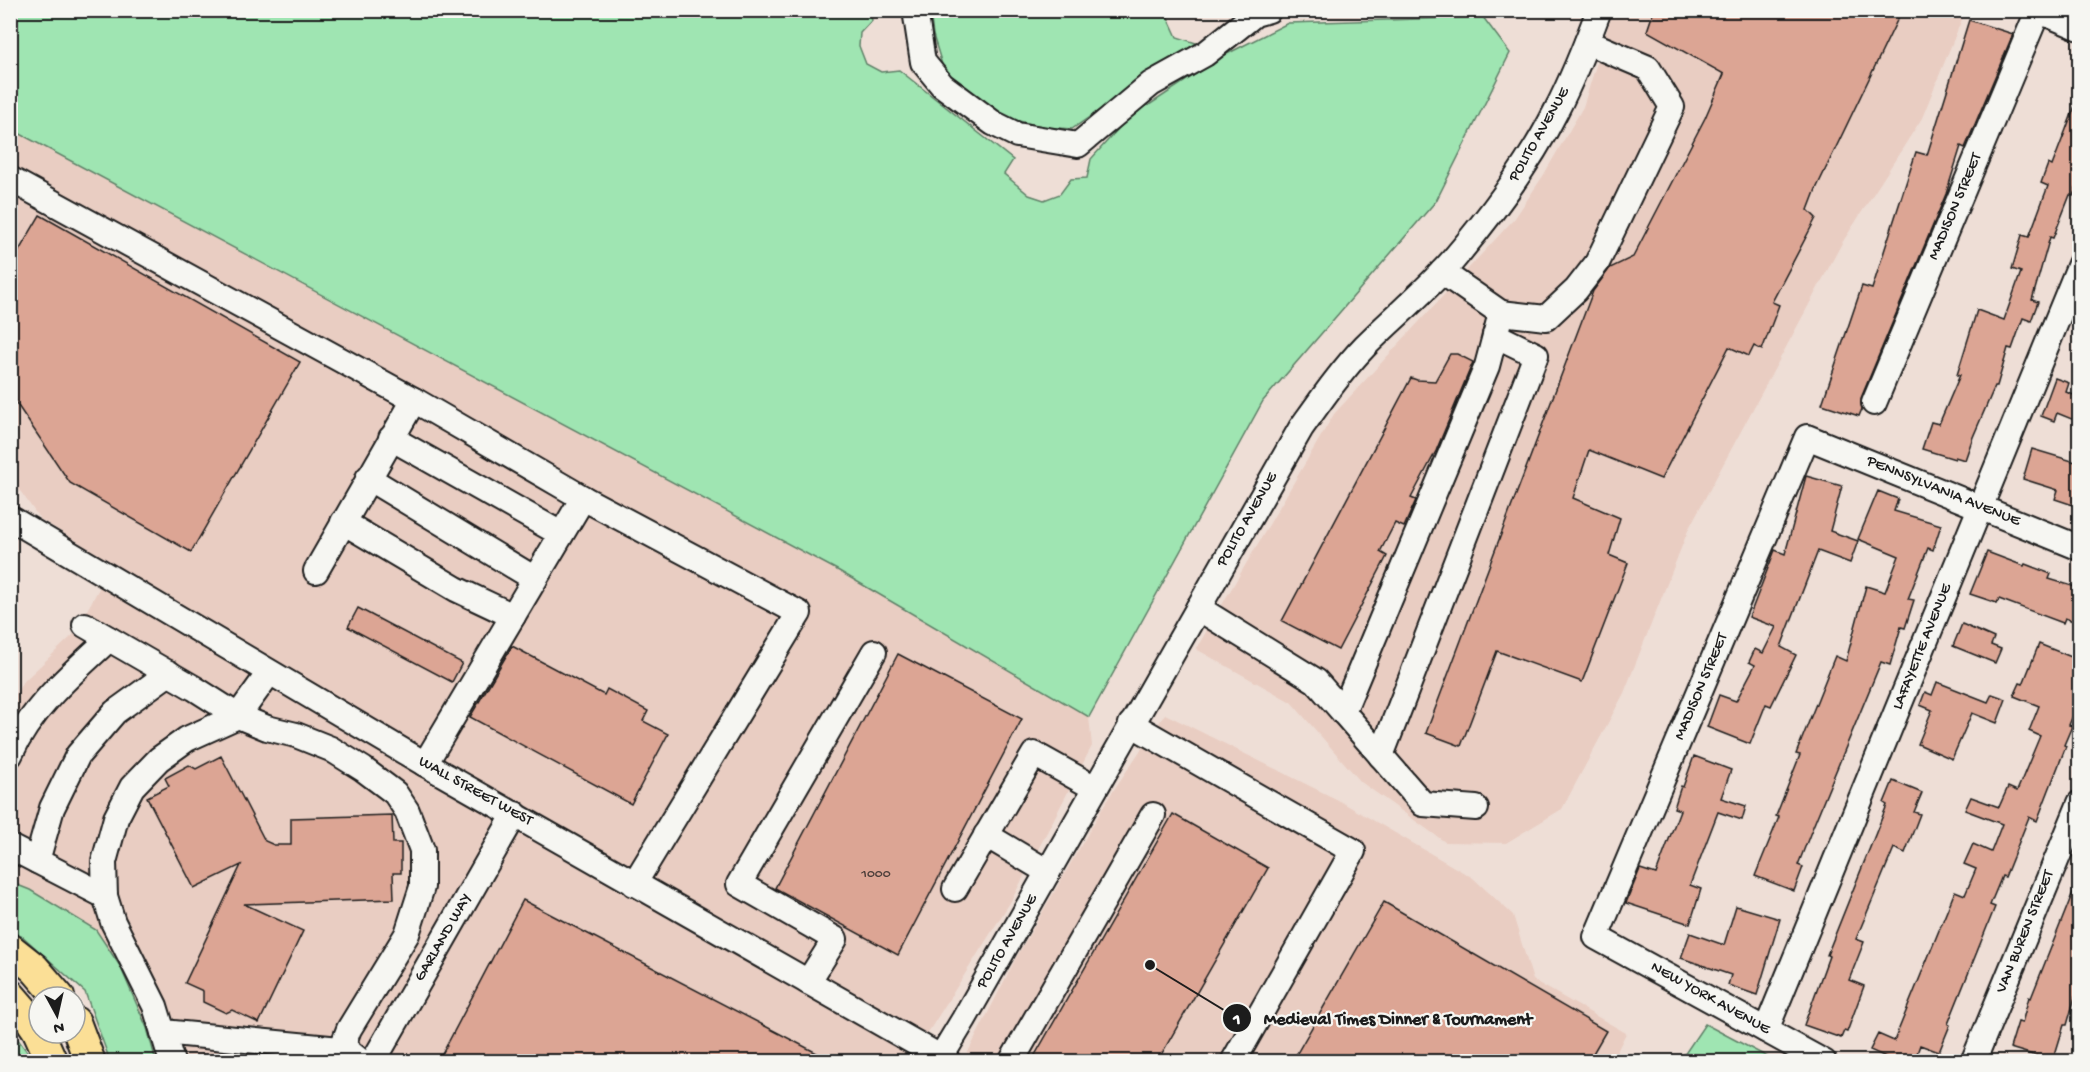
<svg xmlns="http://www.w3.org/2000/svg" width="2090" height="1072" font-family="'Gochi Hand',sans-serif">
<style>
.built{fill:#e9cdc2}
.green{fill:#9fe5b2;stroke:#5e8067;stroke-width:1.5}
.building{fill:#dca594;stroke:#1c1c1c;stroke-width:1.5}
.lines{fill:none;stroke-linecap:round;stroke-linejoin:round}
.minor-casing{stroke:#1c1c1c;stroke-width:28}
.major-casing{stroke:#1c1c1c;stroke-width:34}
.minor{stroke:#f6f6f2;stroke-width:24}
.major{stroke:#fbdf96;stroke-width:30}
.labels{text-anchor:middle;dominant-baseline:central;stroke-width:4.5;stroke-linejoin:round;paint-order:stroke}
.number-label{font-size:14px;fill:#4c3e3a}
.street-label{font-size:16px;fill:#1c1c1c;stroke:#f6f6f2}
.leader{fill:none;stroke:#1c1c1c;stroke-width:2}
.callout-dot{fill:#1c1c1c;stroke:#f6f6f2;stroke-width:2}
.mark-label{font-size:18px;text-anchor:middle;font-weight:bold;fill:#fff}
.callout-label{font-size:18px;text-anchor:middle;font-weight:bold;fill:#1c1c1c;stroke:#f6f6f2;stroke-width:4.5;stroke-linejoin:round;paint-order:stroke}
</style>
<rect width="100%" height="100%" fill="#eeded6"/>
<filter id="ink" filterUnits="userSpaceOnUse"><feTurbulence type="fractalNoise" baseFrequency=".0167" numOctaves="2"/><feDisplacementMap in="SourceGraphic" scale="12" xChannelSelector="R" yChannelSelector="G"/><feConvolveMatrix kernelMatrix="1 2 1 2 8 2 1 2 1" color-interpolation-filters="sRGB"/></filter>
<g filter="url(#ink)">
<g class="built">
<polygon points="1613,11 1967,11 1964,14 1922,118 1842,243 1689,528 1624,693 1562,809 1506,843 1445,842 1361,782 1291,702 1196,649 1334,414 1515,218 1543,176 1583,107"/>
<polygon points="11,129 839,571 1089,717 1092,746 1011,901 910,1061 156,1061 147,1028 30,890 11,882 11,703 22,683 74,634 113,563 40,519 11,478"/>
<polygon points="1165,714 1338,800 1473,878 1513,915 1533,980 1626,1033 1612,1062 963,1062 1016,958 1109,797"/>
</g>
<g class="green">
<polygon points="11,11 869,11 872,20 860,33 859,46 866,64 881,72 899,70 1013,160 1004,174 1029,195 1044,200 1060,194 1071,179 1087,178 1091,159 1136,109 1149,105 1223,56 1288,23 1483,17 1510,53 1436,201 1263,401 1089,717 839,571 11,129"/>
<polygon points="930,11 1167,11 1166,13 1177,37 1196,43 1072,129 1045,127 1010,119 976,99 944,71 933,35"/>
<polygon points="10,882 30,890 96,930 120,966 147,1028 156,1061 110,1061 85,992 23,937 11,932"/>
<polygon points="1705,1024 1775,1061 1680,1061"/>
<polygon points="10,1030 11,1030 34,1061 11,1061"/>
</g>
<g class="building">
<polygon points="1654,10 1902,10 1816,189 1808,210 1816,218 1772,302 1779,305 1762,350 1754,346 1749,356 1729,347 1661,479 1589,450 1573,498 1620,518 1609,555 1628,563 1582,682 1497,651 1461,746 1426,733 1593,291 1610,268 1633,257 1705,118 1724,74 1647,31"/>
<polygon points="1969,20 2013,34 1965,148 1961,146 1946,194 1861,398 1862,409 1859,416 1822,404 1862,286 1872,289 1916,152 1927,155"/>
<polygon points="2078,98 2079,180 2073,196 2070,195 2053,238 2050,237 2032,300 2038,302 2031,321 2023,318 2012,349 2008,348 1997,386 1995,386 1973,437 1965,460 1955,457 1955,459 1922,449 1931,422 1939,424 1960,375 1957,375 1977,310 2004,320 2021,272 2012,269 2022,235 2029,237 2048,186 2041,183 2048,164 2052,166"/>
<polygon points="40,215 300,362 191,552 70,483 10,394 10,266"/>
<polygon points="1450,354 1457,354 1473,362 1436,451 1411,498 1416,500 1404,527 1395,523 1380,552 1387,556 1338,650 1282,621 1411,378 1417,380 1435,381"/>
<polygon points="2055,378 2069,383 2066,392 2079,397 2079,422 2057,413 2054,421 2041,416"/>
<polygon points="2032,449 2079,463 2079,507 2055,499 2058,490 2023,479"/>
<polygon points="1806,476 1842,486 1830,531 1858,541 1850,563 1818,551 1781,647 1796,655 1771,706 1766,704 1750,744 1707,727 1719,695 1736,701 1755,665 1749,662 1755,649 1763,653 1776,627 1749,617 1775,550 1785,554"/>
<polygon points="1878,491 1898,499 1894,511 1941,525 1933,550 1928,548 1908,599 1914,600 1905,628 1901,627 1890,665 1881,662 1812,829 1798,865 1803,867 1794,891 1755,876 1779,817 1776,816 1800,755 1796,754 1835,656 1846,661 1866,586 1885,592 1899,556 1858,539"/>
<polygon points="1987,552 2024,566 2025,564 2051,574 2049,579 2079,588 2079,610 2076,622 2065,618 2063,623 1999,599 1997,603 1970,594"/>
<polygon points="358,608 462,663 452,682 348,627"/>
<polygon points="1962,624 1994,638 1991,645 2001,649 1995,663 1953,646"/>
<polygon points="2039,644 2079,660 2079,701 2069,725 2072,726 2064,745 2066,746 2037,821 2029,817 2005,877 2002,876 1990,905 1995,907 1948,1024 1950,1025 1939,1052 1920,1045 1914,1062 1897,1062 1870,1050 1878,1034 1894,1041 1955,891 1965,895 1976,869 1964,864 1973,844 1991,852 2002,824 1965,810 1971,797 1999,807 2008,787 2017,791 2040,736 2029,731 2039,706 2014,696 2020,683 2023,684"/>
<polygon points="512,646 604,695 607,689 648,711 643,721 668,734 631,804 470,717"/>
<polygon points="898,654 1022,719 898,955 775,888"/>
<polygon points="1937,682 1988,702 1992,694 2006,699 1997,723 1972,713 1952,759 1918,744 1932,710 1920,705 1925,692 1932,695"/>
<polygon points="221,756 265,841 274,845 291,845 291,818 392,815 393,843 401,843 401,873 393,873 394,899 244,904 303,931 259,1023 232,1010 226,1013 203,1002 203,991 185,983 241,865 194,888 147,797 169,786 165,778 189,765 196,769"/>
<polygon points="1694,756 1731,770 1721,798 1746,806 1742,820 1718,812 1690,885 1701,889 1690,924 1626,903 1640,869 1656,874 1680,810 1674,808 1681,786 1683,787"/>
<polygon points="1893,781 1922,793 1914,812 1920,814 1905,853 1894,848 1856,939 1864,942 1849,980 1864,986 1847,1032 1844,1031 1841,1038 1804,1025 1829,956 1827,955 1887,805 1884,803"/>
<polygon points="1173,814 1268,868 1157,1062 1031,1062"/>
<polygon points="2079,877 2079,999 2075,997 2067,1025 2064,1025 2053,1061 2010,1048 2018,1022 2022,1023 2029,997 2031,998"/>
<polygon points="523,900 834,1062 438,1062"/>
<polygon points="1384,902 1606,1031 1588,1062 1292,1062"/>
<polygon points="1736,906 1780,919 1757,995 1728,985 1731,975 1681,958 1690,933 1724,945"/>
</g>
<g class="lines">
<defs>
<g id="minor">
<polyline points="915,10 923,62 942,85 993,123 1017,135 1078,145 1151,84 1205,54 1255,14 1269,10"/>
<polyline points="2037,10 2080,28"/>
<polyline points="10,179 414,400 316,571"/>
<polyline points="1442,272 1501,313 1487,366 1343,712 1423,804 1476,808"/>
<polyline points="1501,313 1546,318 1576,290 1597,263 1672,107 1648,68 1587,42"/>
<polyline points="414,400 583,498"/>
<polyline points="1874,403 2038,11"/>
<polyline points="391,438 561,534"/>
<polyline points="368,478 535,579"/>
<polyline points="10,518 425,764 949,1062"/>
<polyline points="343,522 456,589 513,616"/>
<polyline points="1198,608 1316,681 1343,712"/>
<polyline points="85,625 194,688 238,716"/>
<polyline points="269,673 238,716 267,728 296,735 331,749 363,769 395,793 407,811 422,850 422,887 407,934 349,1029 344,1042 347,1050 362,1062"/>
<polyline points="1131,724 1353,851 1233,1062"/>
<path d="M10 755C30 709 73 672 109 639"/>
<polyline points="1381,756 1536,355 1495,335"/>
<polyline points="425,764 583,498 799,613 634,884"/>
<polyline points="986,835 1048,872"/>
<polyline points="10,847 105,896"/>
<polyline points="37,861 52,808 78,755 115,712 169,673"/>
<polyline points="955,889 1034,754 1095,788"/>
<polyline points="808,982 835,939 739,884 874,652"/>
<polyline points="1766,1030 2080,264"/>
<polyline points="163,1032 340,1049"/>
<polyline points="172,1062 155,1006 113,922 105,896 104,862 116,818 132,787 159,759 187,739 238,716"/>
<polyline points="373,1062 515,814"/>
<path d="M938 1062 964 1019 1301 428C1321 400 1341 371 1365 346 1394 317 1426 291 1453 260 1492 214 1529 165 1556 111 1573 78 1586 45 1599 10"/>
<polyline points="1011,1062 1153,815"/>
<polyline points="1824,1062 1596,937 1807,437 2080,548"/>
<polyline points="1973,1062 2080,803"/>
</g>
<g id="major">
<polyline points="10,949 34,968 59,997"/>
<polyline points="10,995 28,1016 39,1032"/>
<polyline points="75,1022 90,1062"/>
<polyline points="39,1033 52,1062"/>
</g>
</defs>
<use href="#minor" class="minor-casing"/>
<use href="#major" class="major-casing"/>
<use href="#minor" class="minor"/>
<use href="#major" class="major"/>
</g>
</g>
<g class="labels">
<g class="number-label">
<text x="876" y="874">1000</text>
</g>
<g class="street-label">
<text transform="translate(1540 135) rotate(-60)">POLITO AVENUE</text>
<text transform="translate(1956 207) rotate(-67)">MADISON STREET</text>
<text transform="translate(1943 492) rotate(22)">PENNSYLVANIA AVENUE</text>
<text transform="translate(1248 520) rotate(-60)">POLITO AVENUE</text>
<text transform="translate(1923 647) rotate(-68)">LAFAYETTE AVENUE</text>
<text transform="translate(1702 687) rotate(-67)">MADISON STREET</text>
<text transform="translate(475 792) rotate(29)">WALL STREET WEST</text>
<text transform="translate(2026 932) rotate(-68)">VAN BUREN STREET</text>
<text transform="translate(444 938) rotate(-60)">GARLAND WAY</text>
<text transform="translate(1008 942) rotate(-60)">POLITO AVENUE</text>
<text transform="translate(1710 999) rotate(29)">NEW YORK AVENUE</text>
</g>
</g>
<path class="leader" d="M1150 965L1237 1018"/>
<g class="callout-dot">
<circle cx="1150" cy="965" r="6"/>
<circle cx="1237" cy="1018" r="15"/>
</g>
<g class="mark-label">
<text x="1237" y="1024">1</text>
</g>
<g class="callout-label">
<text x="1398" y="1024">Medieval Times Dinner &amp; Tournament</text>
</g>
<rect width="2090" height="1072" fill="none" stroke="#f6f6f2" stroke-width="36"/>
<rect x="18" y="18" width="2054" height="1036" fill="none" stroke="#1c1c1c" stroke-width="2" filter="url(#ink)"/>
<g transform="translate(57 1015) rotate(172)"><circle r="28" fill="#f6f6f2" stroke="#9f9f9c" stroke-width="1.5"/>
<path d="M0-4.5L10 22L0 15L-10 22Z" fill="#1c1c1c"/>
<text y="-9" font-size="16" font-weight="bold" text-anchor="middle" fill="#1c1c1c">N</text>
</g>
</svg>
